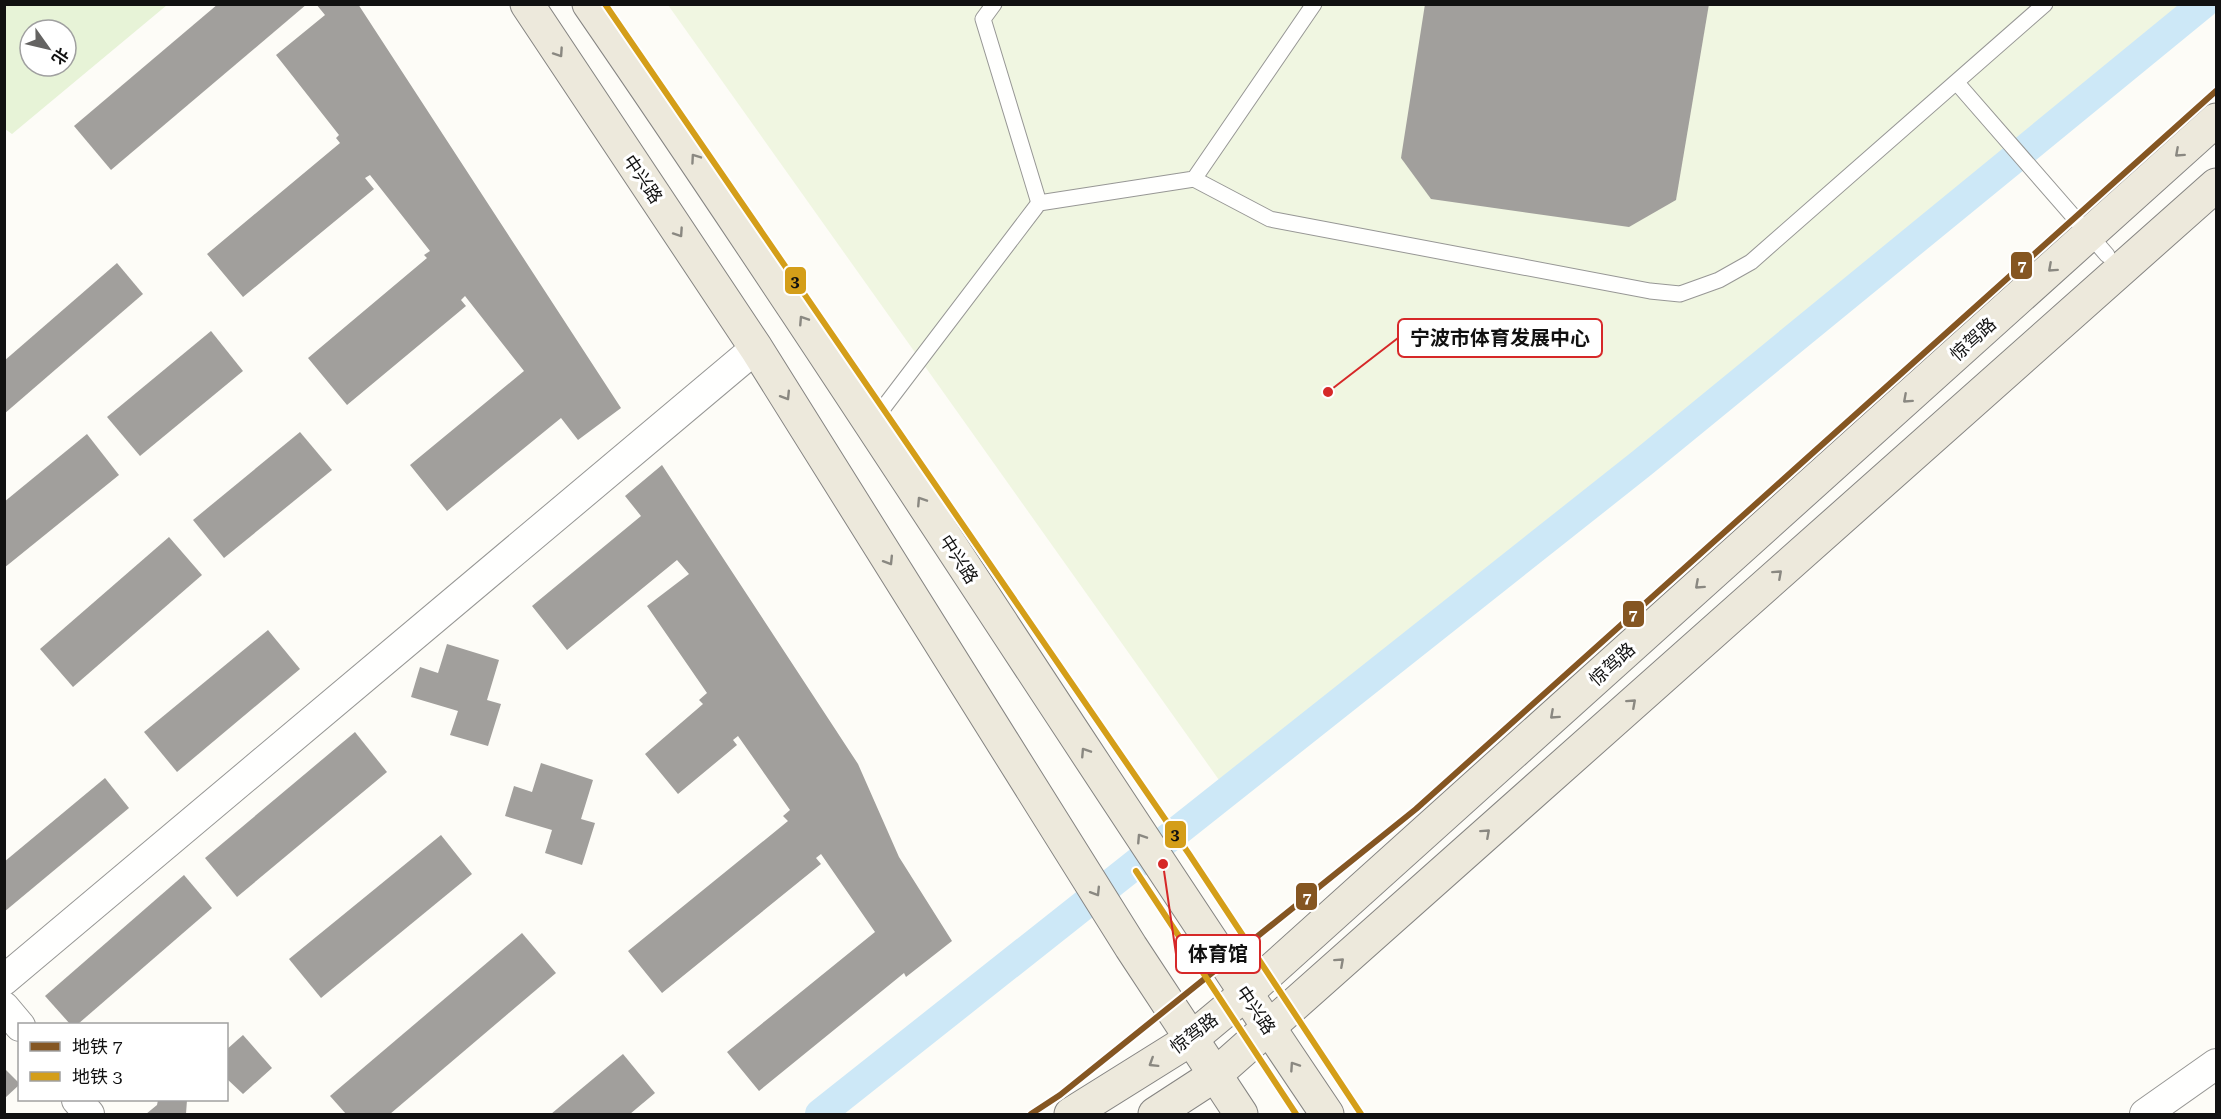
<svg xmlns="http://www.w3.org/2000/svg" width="2221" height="1119" font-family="'Roboto Serif','Noto Sans SC',serif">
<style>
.park{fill:#e7f3d7;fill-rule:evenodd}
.pitch{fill:#f0f6e1}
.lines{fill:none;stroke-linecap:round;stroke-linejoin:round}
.canal{stroke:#cde8f7;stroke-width:30}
.building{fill:#a19f9c}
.lane-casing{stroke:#979795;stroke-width:17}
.street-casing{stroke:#979795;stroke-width:32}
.primary-casing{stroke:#858482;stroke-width:35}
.lane{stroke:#fffffe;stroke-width:15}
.street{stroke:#fffffe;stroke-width:30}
.primary{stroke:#ede9dc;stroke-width:33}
.metro-1-casing{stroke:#fff;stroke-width:10}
.metro-2-casing{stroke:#fff;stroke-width:10}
.metro-1{stroke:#855622;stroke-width:6}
.metro-2{stroke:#d49e19;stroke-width:6}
.oneway{stroke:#8a8881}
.labels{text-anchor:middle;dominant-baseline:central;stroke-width:6;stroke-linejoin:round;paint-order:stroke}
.street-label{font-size:18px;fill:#111;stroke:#fff}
.leader{fill:none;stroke:#d62828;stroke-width:2}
.callout-dot{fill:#d62828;stroke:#fff;stroke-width:2}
.callout{fill:#fff;stroke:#d62828;stroke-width:2}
.callout-label{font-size:20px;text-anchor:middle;font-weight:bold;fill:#111}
.line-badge{stroke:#fff;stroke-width:2}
.badge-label{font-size:16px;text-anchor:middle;font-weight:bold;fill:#fff}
.pale-badge-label{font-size:16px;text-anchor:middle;font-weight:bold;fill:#111}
</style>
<rect width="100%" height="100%" fill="#fdfcf7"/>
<path class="park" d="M5 4H167V5L12 134 5 129ZM30 30H66V66H30Z"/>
<polygon class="pitch" points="668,5 2207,5 1219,780"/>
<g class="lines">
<polyline class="canal" points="820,1114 1642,463 2203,4"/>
</g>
<g class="building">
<polygon points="218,4 307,4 111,170 74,126"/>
<polygon points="316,4 358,4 621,408 578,440 561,418 447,511 410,465 524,371 465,296 461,300 466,306 347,405 308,358 427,258 424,255 430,251 370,175 365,178 374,189 243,297 207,254 340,143 336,138 339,135 276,55 325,15"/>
<polygon points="1425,4 1709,4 1676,200 1629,227 1431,199 1401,158"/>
<polygon points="117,263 143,294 4,414 4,361"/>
<polygon points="211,331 243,371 140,456 107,417"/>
<polygon points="300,432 332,470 224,558 193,520"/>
<polygon points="87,434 119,475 4,568 4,502"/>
<polygon points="662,465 858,764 899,857 952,941 906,977 904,973 759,1091 727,1052 875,932 821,854 816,858 821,864 662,993 628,951 788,821 783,816 790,810 738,736 733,740 737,745 678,794 645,754 703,704 699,700 707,693 647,606 689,574 677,560 567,650 532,606 641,516 625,496"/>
<polygon points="169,537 202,575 73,687 40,649"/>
<polygon points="268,630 300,669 177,772 144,732"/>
<polygon points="447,644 499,660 487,700 501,704 488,746 450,735 458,711 411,697 420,667 438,673"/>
<polygon points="355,732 387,772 237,897 205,858"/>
<polygon points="541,763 593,780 581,819 595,823 582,865 545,853 552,830 505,816 514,786 532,792"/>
<polygon points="105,778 129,808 4,912 4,862"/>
<polygon points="441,835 472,874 321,998 289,959"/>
<polygon points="184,875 212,908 78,1024 70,1024 45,996"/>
<polygon points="522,933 556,973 390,1114 346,1114 330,1096"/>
<polygon points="243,1035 272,1068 243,1094 226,1078 226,1050"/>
<polygon points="623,1054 655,1093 630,1114 551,1114"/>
<polygon points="4,1068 20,1084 4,1099"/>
<polygon points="158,1100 187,1100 186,1114 146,1114 157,1105"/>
</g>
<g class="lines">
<defs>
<g id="lane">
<polyline points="994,4 983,19 1039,203"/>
<polyline points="1957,83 2107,255"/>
<polyline points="1194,179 1270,219 1650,291 1680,294 1719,280 1751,262 2045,4"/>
<polyline points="871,424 1039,203 1194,179 1314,4"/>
</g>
<g id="street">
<polyline points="4,980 756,348"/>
<polyline points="4,1007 20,1026"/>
<polyline points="77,1100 89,1114"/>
<polyline points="2145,1114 2216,1064"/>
</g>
<g id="primary">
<polyline points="527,4 756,348 1131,947 1241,1114"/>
<path d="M589 4C841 370 1078 746 1327 1114"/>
<polyline points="1071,1114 1191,1039 1245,994 2216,120"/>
<polyline points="1155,1114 1215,1075 2216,185"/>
</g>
</defs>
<use href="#lane" class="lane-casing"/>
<use href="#street" class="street-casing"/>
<use href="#primary" class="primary-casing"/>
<use href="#lane" class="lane"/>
<use href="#street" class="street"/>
<use href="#primary" class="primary"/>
<defs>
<polyline id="metro-1" points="1031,1114 1060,1095 1416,809 2216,91"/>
<g id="metro-2">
<polyline points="605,4 1189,854 1361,1114"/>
<polyline points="1136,871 1296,1114"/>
</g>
</defs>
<use href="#metro-1" class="metro-1-casing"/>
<use href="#metro-2" class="metro-2-casing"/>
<use href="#metro-1" class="metro-1"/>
<use href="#metro-2" class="metro-2"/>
</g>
<defs><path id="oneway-chevron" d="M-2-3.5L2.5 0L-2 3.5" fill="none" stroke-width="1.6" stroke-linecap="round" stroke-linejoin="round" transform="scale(1.5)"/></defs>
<g class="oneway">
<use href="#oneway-chevron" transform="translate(559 53) rotate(56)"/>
<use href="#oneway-chevron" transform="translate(2179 153) rotate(138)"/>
<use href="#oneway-chevron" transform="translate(695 158) rotate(-125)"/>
<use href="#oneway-chevron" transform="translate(679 233) rotate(56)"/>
<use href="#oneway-chevron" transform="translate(2052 268) rotate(138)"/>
<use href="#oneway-chevron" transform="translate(803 320) rotate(-123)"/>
<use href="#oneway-chevron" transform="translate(786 396) rotate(58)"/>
<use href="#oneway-chevron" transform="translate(1907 399) rotate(138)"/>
<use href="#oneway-chevron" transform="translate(921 501) rotate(-123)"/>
<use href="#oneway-chevron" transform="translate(889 561) rotate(58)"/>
<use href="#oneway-chevron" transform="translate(1778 574) rotate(-42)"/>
<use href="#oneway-chevron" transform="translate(1699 585) rotate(138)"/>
<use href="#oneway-chevron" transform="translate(1632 703) rotate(-42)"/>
<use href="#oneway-chevron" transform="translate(1554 715) rotate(138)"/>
<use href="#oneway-chevron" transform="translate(1085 752) rotate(-123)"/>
<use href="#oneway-chevron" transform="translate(1486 833) rotate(-42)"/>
<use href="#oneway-chevron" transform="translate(1141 838) rotate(-123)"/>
<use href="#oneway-chevron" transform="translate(1096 892) rotate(58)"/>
<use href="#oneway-chevron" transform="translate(1340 962) rotate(-42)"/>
<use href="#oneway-chevron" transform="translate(1153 1063) rotate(148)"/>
<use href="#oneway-chevron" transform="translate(1294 1066) rotate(-124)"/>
</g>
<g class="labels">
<g class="street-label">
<text transform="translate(643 179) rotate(56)">中兴路</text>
<text transform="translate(1973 339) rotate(-42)">惊驾路</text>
<text transform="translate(959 559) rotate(57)">中兴路</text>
<text transform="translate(1612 664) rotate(-42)">惊驾路</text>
<text transform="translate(1256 1010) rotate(56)">中兴路</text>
<text transform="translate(1194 1033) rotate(-37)">惊驾路</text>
</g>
</g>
<path class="leader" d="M1328 392L1398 338M1163 864L1176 954"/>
<g class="callout-dot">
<circle cx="1328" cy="392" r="6"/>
<circle cx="1163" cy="864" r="6"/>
</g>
<g class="callout">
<rect x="1398" y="319" width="204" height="38" rx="6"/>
<rect x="1176" y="935" width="84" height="38" rx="6"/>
</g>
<g class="callout-label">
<text x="1500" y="345">宁波市体育发展中心</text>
<text x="1218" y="961">体育馆</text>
</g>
<g class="line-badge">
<rect x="2010" y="251" width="23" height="29" rx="6" fill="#855622"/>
<rect x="784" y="266" width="23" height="29" rx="6" fill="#d49e19"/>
<rect x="1622" y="600" width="23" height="28" rx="6" fill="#855622"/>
<rect x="1164" y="820" width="23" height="29" rx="6" fill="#d49e19"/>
<rect x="1295" y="882" width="23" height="29" rx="6" fill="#855622"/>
</g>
<g class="badge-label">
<text x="2022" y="271">7</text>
<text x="1633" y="620">7</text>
<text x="1307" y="903">7</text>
</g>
<g class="pale-badge-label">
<text x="795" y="287">3</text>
<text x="1175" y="840">3</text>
</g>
<rect width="2221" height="1119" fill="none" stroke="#111111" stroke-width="12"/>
<rect x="18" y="1023" width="210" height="78" fill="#ffffff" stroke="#a0a0a0" stroke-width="1.5"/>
<rect x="30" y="1042" width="30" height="9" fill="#855622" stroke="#a0a0a0" stroke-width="1.5"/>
<text x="72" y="1053" font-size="18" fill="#111111">地铁 7</text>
<rect x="30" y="1072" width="30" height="9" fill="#d49e19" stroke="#a0a0a0" stroke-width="1.5"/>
<text x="72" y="1083" font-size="18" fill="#111111">地铁 3</text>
<g transform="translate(48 48) rotate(124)"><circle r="28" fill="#ffffff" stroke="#a0a0a0" stroke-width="1.5"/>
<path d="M0-4.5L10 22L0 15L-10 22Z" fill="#646362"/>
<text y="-9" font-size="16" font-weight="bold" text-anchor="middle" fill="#111111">北</text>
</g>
</svg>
